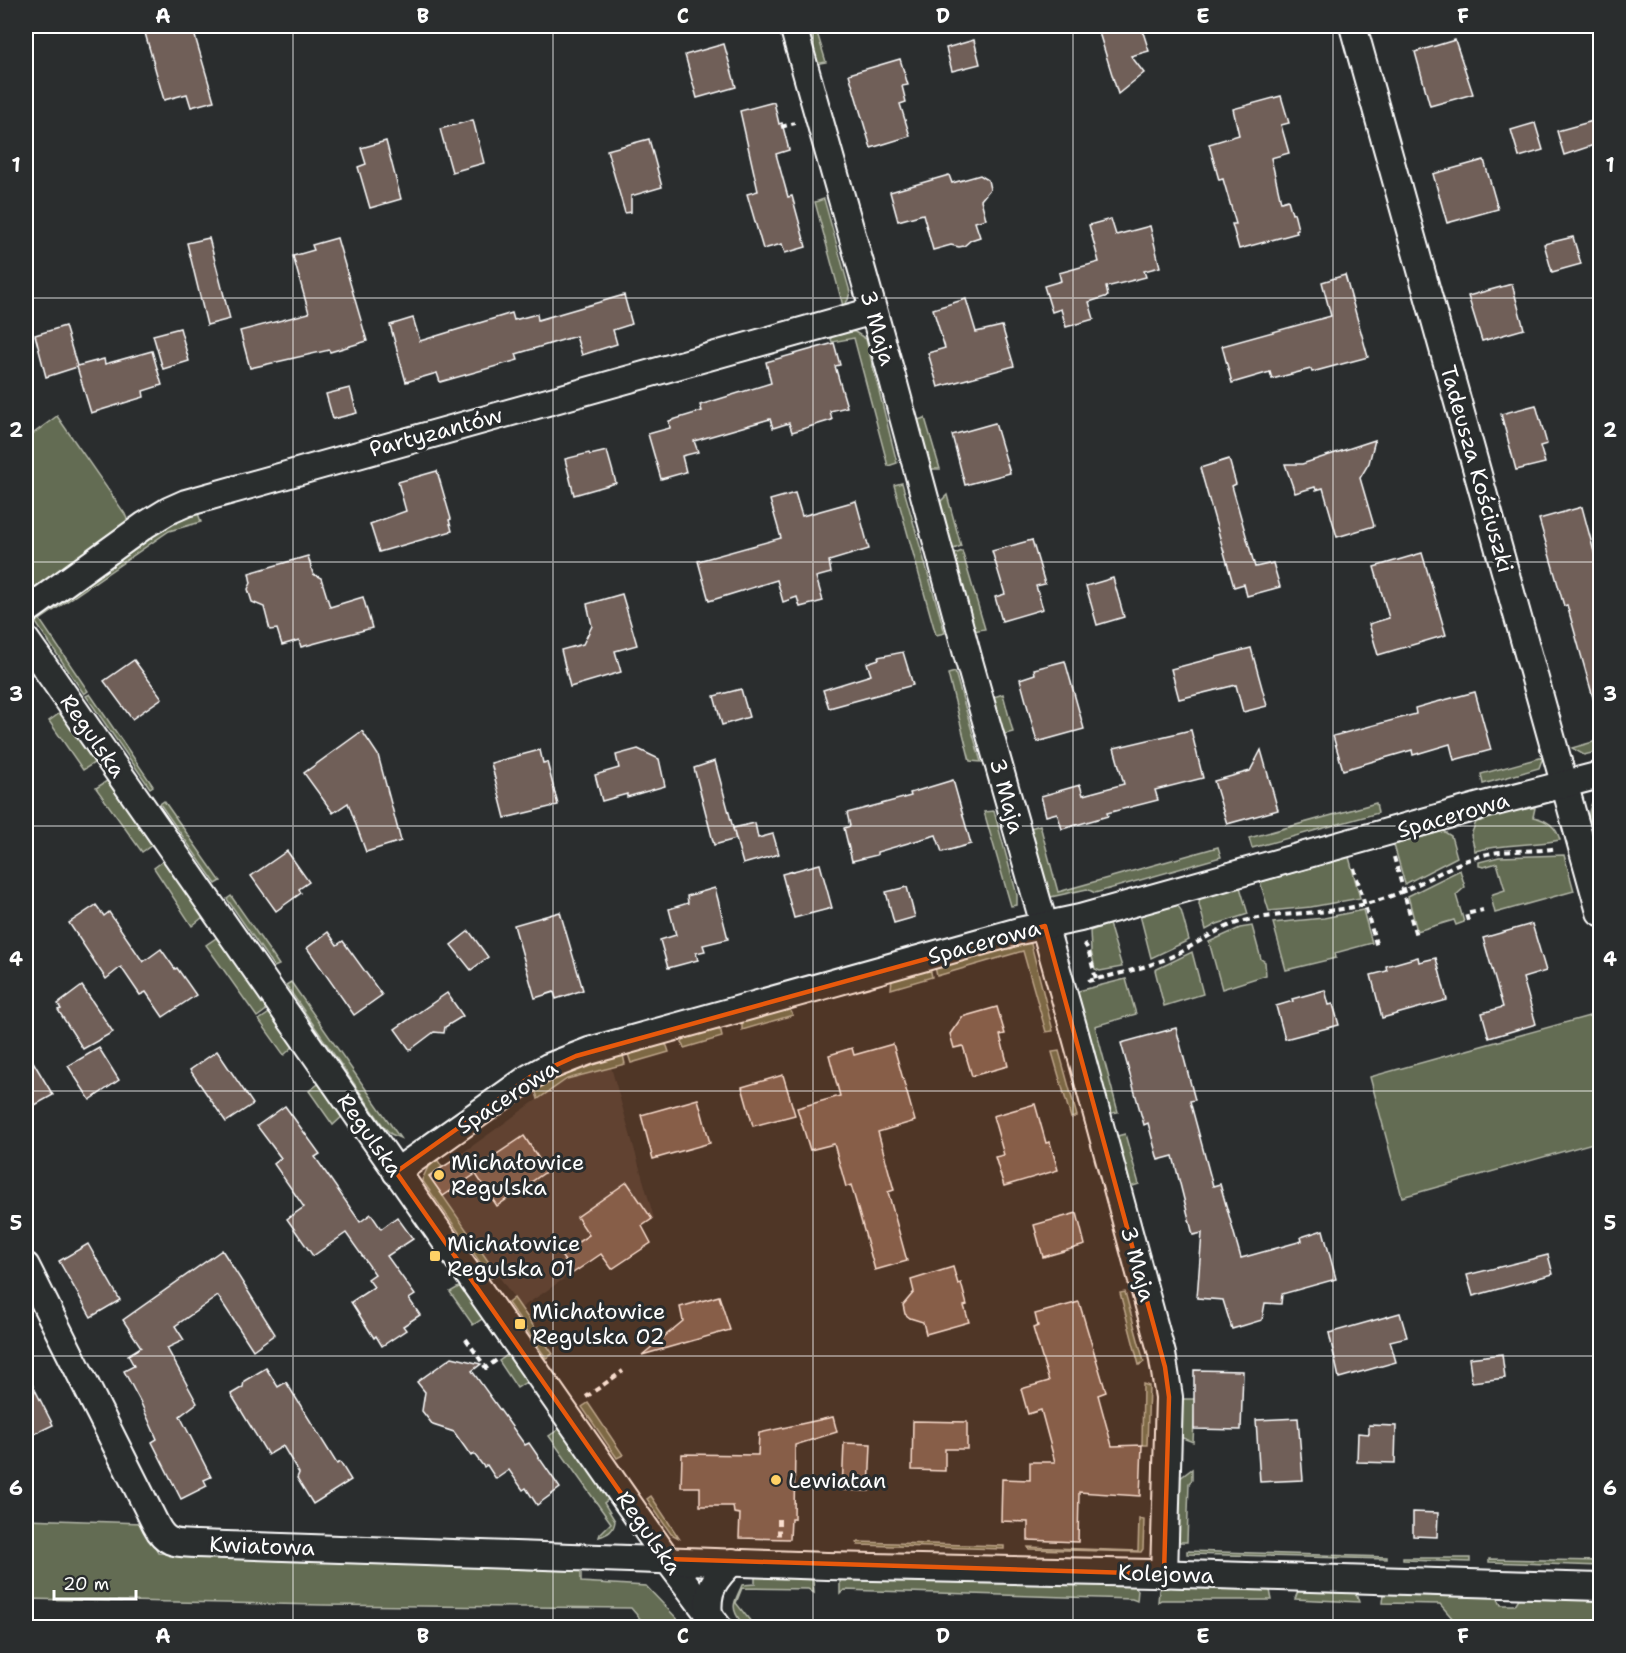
<svg xmlns="http://www.w3.org/2000/svg" width="1626" height="1653" font-family="'Shantell Sans',sans-serif">
<style>
.built{fill:#3f3c3b}
.green{fill:#646c52;stroke:#b2b6a8;stroke-width:1.5}
.building{fill:#705e58;stroke:#fff;stroke-width:1.5}
.lines{fill:none;stroke-linecap:round;stroke-linejoin:round}
.minor-casing{stroke:#fff;stroke-width:30}
.path{stroke:#fff;stroke-width:4;stroke-dasharray:6 4.5;stroke-linecap:butt}
.minor{stroke:#2a2d2e;stroke-width:26}
.marked{fill:#e8590c;fill-opacity:0.2;stroke:#e8590c;stroke-width:4.5;stroke-linejoin:round}
.grid{fill:none;stroke:#fff;stroke-width:1.5;stroke-opacity:0.55}
.poi-dot{fill:#ffd166;stroke:#2a2d2e;stroke-width:2}
.labels{text-anchor:middle;dominant-baseline:central;stroke-width:6;stroke-linejoin:round;paint-order:stroke}
.street-label{font-size:22px;fill:#fff;stroke:#2a2d2e}
.poi-label{font-size:22px;fill:#fff;stroke:#2a2d2e;text-anchor:start}
.neatline{fill:none;stroke:#fff;stroke-width:2}
.grid-label{font-size:20px;text-anchor:middle;font-weight:bold;fill:#fff}
</style>
<rect width="100%" height="100%" fill="#2a2d2e"/>
<filter id="ink" filterUnits="userSpaceOnUse"><feTurbulence type="fractalNoise" baseFrequency=".0167" numOctaves="2"/><feDisplacementMap in="SourceGraphic" scale="12" xChannelSelector="R" yChannelSelector="G"/><feConvolveMatrix kernelMatrix="1 2 1 2 8 2 1 2 1" color-interpolation-filters="sRGB"/></filter>
<g filter="url(#ink)">
<polygon class="built" points="611,1067 654,1218 521,1308 436,1187 450,1176 444,1166 566,1079"/>
<g class="green">
<polygon points="804,26 815,26 826,62 815,64"/>
<polygon points="824,199 850,292 848,300 843,306 815,202"/>
<polygon points="843,330 855,332 866,339 897,463 888,466 854,338 832,342 830,336 832,333"/>
<polygon points="57,416 125,514 129,524 48,582 45,580 41,583 43,586 26,598 26,439"/>
<polygon points="925,418 940,469 928,469 914,421"/>
<polygon points="902,483 945,633 936,635 932,621 894,485"/>
<polygon points="947,495 961,546 951,550 937,505"/>
<polygon points="195,511 198,513 201,522 169,531 40,620 88,691 84,694 34,620 147,534"/>
<polygon points="962,551 985,629 973,631 952,555"/>
<polygon points="955,672 981,762 970,761 948,674"/>
<polygon points="90,694 153,786 150,788 86,696"/>
<polygon points="1003,694 1013,732 1001,735 991,698"/>
<polygon points="60,713 64,713 96,759 94,763 83,770 49,721"/>
<polygon points="1600,740 1600,751 1584,755 1572,748"/>
<polygon points="1543,757 1539,768 1483,784 1481,774"/>
<polygon points="110,779 153,841 152,845 142,852 96,788"/>
<path d="M1600 791V829L1591 832C1586 816 1589 803 1600 791Z"/>
<polygon points="164,801 219,879 221,881 216,884 160,804"/>
<polygon points="1376,803 1378,813 1252,848 1249,838"/>
<path d="M1531 808H1535L1533 817C1547 820 1556 826 1560 840 1531 846 1505 843 1475 851L1471 835 1476 822 1515 810Z"/>
<polygon points="994,811 1017,895 1017,905 1011,906 984,812"/>
<polygon points="1040,825 1058,892 1218,847 1221,857 1095,893 1087,889 1046,898 1027,829"/>
<polygon points="1443,831 1451,836 1457,857 1405,884 1394,845"/>
<polygon points="1564,855 1574,891 1495,913 1491,897 1493,894 1505,890 1497,863 1484,867 1479,866 1479,862 1499,857"/>
<polygon points="1349,857 1360,898 1311,907 1269,911 1260,882"/>
<polygon points="166,859 203,914 203,917 192,926 154,868"/>
<polygon points="1460,870 1465,887 1456,895 1464,922 1456,925 1454,920 1417,931 1408,896"/>
<polygon points="1240,887 1248,914 1217,924 1206,930 1199,904 1200,898"/>
<polygon points="231,896 273,956 279,965 274,967 227,899"/>
<polygon points="1177,905 1181,910 1189,940 1151,958 1140,915"/>
<polygon points="1363,910 1372,943 1335,953 1336,958 1286,970 1273,923 1324,918"/>
<polygon points="1109,924 1122,967 1100,971 1095,969 1091,951 1090,931"/>
<polygon points="1252,926 1261,959 1265,962 1266,975 1222,989 1209,942 1240,928"/>
<polygon points="219,936 269,1008 257,1017 206,945"/>
<polygon points="1023,942 1031,944 1053,1031 1046,1032 1023,951 937,976 935,967 1010,946 1011,949 1013,948 1013,945"/>
<polygon points="1192,952 1203,994 1164,1006 1155,970"/>
<polygon points="930,968 932,977 891,989 892,979"/>
<polygon points="1126,979 1136,1014 1095,1026 1118,1112 1107,1114 1074,992"/>
<polygon points="291,982 400,1138 391,1134 384,1127 286,985"/>
<polygon points="789,1008 793,1015 742,1030 742,1021"/>
<polygon points="271,1012 295,1045 284,1055 259,1020"/>
<polygon points="1600,1013 1600,1141 1402,1197 1370,1077"/>
<polygon points="717,1029 721,1031 722,1037 684,1048 682,1042 684,1038"/>
<polygon points="664,1044 667,1046 669,1052 631,1063 628,1054"/>
<polygon points="1059,1051 1077,1116 1071,1118 1052,1052"/>
<path d="M623 1055 625 1064 567 1079 538 1099 535 1089C563 1074 592 1064 623 1055Z"/>
<polygon points="321,1082 344,1115 333,1125 309,1091"/>
<polygon points="1125,1134 1139,1184 1127,1188 1113,1137"/>
<polygon points="437,1159 442,1167 429,1176 497,1274 491,1278 422,1180 427,1169"/>
<polygon points="462,1285 483,1315 482,1319 473,1325 450,1292"/>
<polygon points="1125,1292 1144,1362 1139,1365 1120,1293"/>
<polygon points="514,1298 553,1354 546,1358 508,1303"/>
<polygon points="510,1353 528,1379 526,1382 517,1388 499,1361"/>
<polygon points="1143,1384 1149,1386 1147,1445 1142,1445"/>
<polygon points="1181,1399 1195,1399 1193,1442 1180,1437"/>
<polygon points="588,1403 623,1455 617,1458 582,1407"/>
<path d="M562 1427 611 1497 604 1503 615 1521C614 1531 608 1534 599 1537L600 1534 611 1523 549 1436Z"/>
<polygon points="1192,1469 1192,1480 1189,1483 1187,1542 1177,1542 1179,1479"/>
<polygon points="651,1496 679,1538 671,1534 647,1499"/>
<polygon points="26,1519 142,1523 144,1520 158,1553 581,1569 581,1582 646,1586 685,1627 647,1627 631,1608 323,1605 26,1599"/>
<polygon points="1139,1519 1144,1520 1143,1549 1141,1552 1029,1549 1028,1547 1138,1551"/>
<polygon points="857,1542 1004,1546 1004,1549 858,1545"/>
<polygon points="1187,1551 1387,1557 1387,1559 1187,1554"/>
<polygon points="1403,1558 1470,1558 1470,1562 1403,1560"/>
<polygon points="1489,1559 1600,1561 1600,1566 1489,1562"/>
<path d="M755 1575 807 1577 813 1580 814 1593 808 1589 742 1588 736 1603 755 1627H735L741 1622C729 1606 735 1602 742 1585L755 1584Z"/>
<polygon points="845,1578 1134,1586 1138,1590 1137,1601 1132,1599 844,1590 840,1594 840,1581"/>
<polygon points="1163,1587 1270,1590 1272,1600 1161,1600 1158,1602 1159,1590"/>
<polygon points="1298,1591 1356,1593 1359,1602 1295,1599"/>
<polygon points="1384,1594 1497,1597 1501,1605 1515,1605 1520,1597 1600,1600 1600,1627 1460,1627 1440,1604 1383,1603"/>
</g>
<g class="building">
<polygon points="143,26 192,26 214,101 191,107 187,94 164,100"/>
<polygon points="1097,26 1141,26 1149,51 1131,56 1144,73 1118,94"/>
<polygon points="974,40 980,64 952,71 946,48"/>
<polygon points="1455,40 1473,94 1430,106 1415,52"/>
<polygon points="724,44 736,87 697,98 685,55"/>
<polygon points="900,59 908,85 902,86 906,102 900,104 910,136 871,148 849,74"/>
<polygon points="1281,96 1289,123 1281,125 1289,153 1271,158 1281,202 1288,200 1292,214 1294,213 1298,229 1296,230 1297,233 1239,249 1232,224 1236,224 1223,179 1219,180 1209,144 1239,135 1233,109"/>
<polygon points="774,102 779,124 782,123 789,150 776,154 788,197 792,196 806,247 785,253 782,244 763,249 747,194 758,191 740,111"/>
<polygon points="1600,119 1600,143 1564,155 1557,131"/>
<polygon points="473,120 484,163 452,172 440,129"/>
<polygon points="1535,123 1543,150 1519,157 1511,130"/>
<polygon points="649,139 662,187 631,196 631,212 625,213 607,150"/>
<polygon points="386,141 401,199 370,208 358,167 366,164 361,148"/>
<polygon points="1484,160 1498,209 1447,223 1433,174"/>
<polygon points="949,175 952,183 980,175 988,180 990,189 981,200 986,219 975,222 980,237 971,240 964,246 959,247 951,245 933,250 923,214 898,221 890,192"/>
<polygon points="1111,219 1116,235 1150,226 1160,267 1144,271 1146,277 1106,287 1108,296 1089,302 1094,319 1066,327 1061,309 1052,312 1044,286 1061,281 1059,273 1099,262 1089,225"/>
<polygon points="1573,237 1581,264 1552,272 1544,244"/>
<polygon points="209,238 230,319 207,325 187,243"/>
<polygon points="337,238 367,341 330,352 329,350 250,368 240,331 309,313 293,256 314,250 312,245"/>
<polygon points="1345,275 1368,357 1312,372 1311,369 1272,379 1270,372 1232,383 1222,346 1331,316 1322,282"/>
<polygon points="1512,284 1524,329 1482,341 1468,296"/>
<polygon points="624,295 632,324 613,330 617,344 582,355 576,336 516,354 518,360 440,382 437,373 406,382 390,325 413,318 420,341 512,313 514,320 537,314 538,320"/>
<polygon points="966,299 976,332 1002,326 1014,366 938,387 928,353 945,348 933,309"/>
<polygon points="65,326 77,366 104,359 105,364 152,351 162,385 143,391 144,397 91,413 77,367 46,377 35,335"/>
<polygon points="180,328 189,361 163,369 153,335"/>
<polygon points="834,343 840,365 835,366 847,407 830,411 832,420 792,432 789,423 773,428 770,419 694,441 698,452 682,456 686,472 661,479 648,434 670,428 669,421 702,411 700,405 771,383 766,362"/>
<polygon points="350,388 357,413 333,419 326,394"/>
<polygon points="1536,405 1547,444 1540,446 1545,463 1516,470 1501,414"/>
<polygon points="995,423 1010,473 965,485 952,435"/>
<polygon points="1375,440 1369,463 1360,478 1374,526 1337,537 1323,488 1316,490 1315,487 1295,493 1285,464 1302,464"/>
<polygon points="607,451 616,483 574,495 565,459 589,453 590,455"/>
<polygon points="1229,459 1236,484 1232,486 1255,567 1273,563 1280,587 1247,596 1244,584 1234,587 1200,468"/>
<polygon points="437,471 451,519 449,520 452,531 379,552 370,524 406,511 398,482"/>
<polygon points="795,493 802,516 856,501 869,549 829,561 831,573 816,577 823,601 800,607 797,597 783,602 777,580 709,601 698,561 781,538 770,500"/>
<polygon points="1582,507 1600,574 1600,700 1594,701 1567,605 1564,606 1539,519"/>
<polygon points="1032,540 1045,584 1036,586 1043,609 1002,621 995,597 1005,594 992,551"/>
<polygon points="1422,553 1446,635 1378,655 1369,624 1389,618 1374,567"/>
<polygon points="308,556 313,574 321,578 330,607 363,597 372,628 301,647 299,640 282,645 277,629 270,630 264,607 252,602 248,589 251,583 249,573"/>
<polygon points="1113,578 1124,617 1097,625 1086,586"/>
<polygon points="622,594 637,645 615,651 621,672 570,687 561,650 583,644 592,626 587,604"/>
<polygon points="1251,648 1267,706 1243,712 1236,685 1179,699 1171,669"/>
<polygon points="903,652 913,685 829,708 823,690 871,675 867,663 879,659 878,657"/>
<polygon points="134,660 162,698 132,719 104,681"/>
<polygon points="1065,661 1084,729 1037,742 1020,679 1035,674 1034,669"/>
<polygon points="741,689 749,717 722,725 714,696"/>
<polygon points="1475,692 1491,750 1454,760 1450,744 1413,755 1412,750 1343,770 1333,736 1416,714 1415,708 1429,704"/>
<polygon points="1191,730 1203,778 1155,790 1158,800 1107,813 1108,816 1062,829 1057,813 1046,816 1041,796 1080,785 1083,795 1124,784 1114,748"/>
<polygon points="362,731 378,755 401,841 366,852 348,803 333,813 304,773"/>
<polygon points="638,749 659,759 665,786 627,797 627,794 602,801 595,775 619,768 616,755"/>
<polygon points="540,750 543,763 547,762 558,805 505,818 491,763"/>
<polygon points="1261,750 1278,810 1227,824 1214,781 1250,771"/>
<polygon points="715,761 736,839 714,845 694,768"/>
<polygon points="953,780 971,844 942,852 936,835 877,852 877,855 852,861 844,828 850,826 847,813 911,796 910,793"/>
<polygon points="755,823 758,838 773,834 779,854 743,864 733,828"/>
<polygon points="287,851 309,882 299,889 301,893 276,911 251,876"/>
<polygon points="820,864 832,908 794,918 782,874"/>
<polygon points="907,887 915,917 894,923 886,892"/>
<polygon points="715,888 728,939 703,945 705,951 696,953 698,960 668,968 660,940 676,935 669,909 688,903 687,896"/>
<polygon points="96,905 104,916 109,912 143,962 161,949 175,969 177,968 196,995 163,1017 146,992 140,995 121,967 106,979 69,923"/>
<polygon points="560,912 583,990 556,999 554,992 535,998 514,925"/>
<polygon points="1532,924 1546,971 1523,978 1536,1024 1489,1038 1482,1013 1503,1007 1483,938"/>
<polygon points="469,931 488,957 471,970 451,945"/>
<polygon points="328,932 337,945 343,941 382,995 354,1015 307,948"/>
<polygon points="1418,957 1419,962 1436,958 1447,1000 1382,1018 1371,975 1387,971 1386,966"/>
<polygon points="82,986 113,1032 83,1049 58,1010 61,1009 58,1004"/>
<polygon points="1325,990 1329,1005 1333,1004 1339,1025 1285,1039 1276,1006 1293,1001 1292,999"/>
<polygon points="447,993 463,1016 445,1027 444,1033 434,1032 410,1050 395,1029"/>
<polygon points="997,1007 1005,1034 1000,1035 1008,1066 972,1076 963,1046 954,1048 950,1034 962,1017"/>
<polygon points="1176,1028 1195,1100 1190,1101 1213,1186 1220,1184 1241,1258 1302,1241 1301,1237 1323,1230 1336,1279 1282,1294 1281,1304 1265,1303 1262,1320 1232,1329 1223,1300 1197,1298 1202,1233 1193,1235 1173,1156 1158,1160 1148,1123 1144,1125 1121,1043"/>
<polygon points="893,1044 915,1121 878,1132 894,1190 888,1192 907,1261 875,1270 856,1202 851,1185 846,1187 834,1144 810,1150 797,1108 840,1096 829,1055 852,1048 854,1055"/>
<polygon points="99,1048 119,1080 90,1100 68,1066"/>
<polygon points="26,1050 53,1095 26,1110"/>
<polygon points="217,1051 253,1104 226,1122 190,1070"/>
<polygon points="783,1075 795,1115 753,1126 742,1087"/>
<polygon points="698,1099 710,1143 653,1159 641,1115"/>
<polygon points="1035,1104 1046,1143 1050,1142 1058,1170 1004,1186 995,1157 1004,1155 993,1116"/>
<polygon points="285,1106 320,1154 315,1157 360,1222 371,1214 381,1229 397,1217 413,1239 387,1256 415,1295 409,1299 420,1315 403,1326 406,1330 382,1346 376,1336 374,1338 351,1302 374,1287 368,1279 375,1274 346,1233 313,1256 287,1219 304,1207 274,1164 281,1158 257,1126"/>
<polygon points="524,1136 547,1171 497,1206 473,1170"/>
<polygon points="460,1156 474,1175 443,1196 429,1176"/>
<polygon points="627,1182 652,1219 642,1226 651,1243 612,1269 601,1254 573,1273 560,1254 589,1235 577,1217"/>
<polygon points="1077,1213 1085,1245 1043,1257 1034,1225"/>
<polygon points="88,1244 120,1300 91,1317 59,1261"/>
<polygon points="222,1250 275,1334 253,1350 218,1296 175,1326 184,1340 167,1348 197,1403 180,1416 211,1477 204,1480 207,1486 181,1499 152,1442 157,1439 140,1401 124,1371 134,1366 128,1355 141,1347 123,1320"/>
<polygon points="1548,1255 1553,1274 1473,1296 1467,1275"/>
<polygon points="953,1267 958,1284 961,1283 967,1305 964,1306 969,1322 926,1334 923,1322 910,1318 905,1314 903,1305 914,1292 911,1280"/>
<polygon points="719,1296 730,1330 642,1355 683,1321 680,1307"/>
<polygon points="1079,1302 1106,1392 1098,1395 1112,1446 1142,1445 1140,1496 1079,1492 1078,1542 1028,1540 1028,1522 1001,1521 1002,1479 1030,1480 1030,1462 1055,1462 1041,1410 1028,1414 1021,1389 1049,1381 1033,1328 1038,1326 1035,1314"/>
<polygon points="1400,1313 1407,1337 1390,1341 1396,1362 1339,1378 1329,1333"/>
<polygon points="1502,1354 1505,1378 1472,1382 1469,1358"/>
<polygon points="452,1357 481,1364 472,1371 525,1445 529,1443 560,1488 537,1505 526,1488 523,1490 509,1470 496,1479 487,1465 484,1467 474,1454 471,1456 454,1432 433,1425 422,1411 425,1392 417,1382"/>
<polygon points="266,1368 278,1387 286,1382 337,1464 340,1462 351,1480 313,1504 297,1478 299,1473 283,1446 268,1455 231,1394 243,1387 244,1381"/>
<polygon points="1194,1370 1243,1371 1241,1430 1194,1429"/>
<polygon points="26,1372 53,1425 26,1438"/>
<polygon points="833,1417 837,1432 795,1445 794,1519 791,1519 790,1539 739,1538 740,1514 734,1513 733,1506 700,1506 700,1487 681,1487 682,1454 758,1455 759,1433"/>
<polygon points="1298,1418 1303,1480 1260,1482 1256,1420"/>
<polygon points="913,1421 967,1422 967,1449 945,1449 945,1471 912,1470"/>
<polygon points="1369,1425 1396,1426 1395,1463 1357,1462 1358,1433 1369,1434"/>
<polygon points="844,1443 871,1444 869,1491 842,1490"/>
<polygon points="1413,1512 1438,1513 1437,1537 1413,1536"/>
</g>
<g class="lines">
<defs>
<g id="minor">
<polyline points="793,26 893,380 969,661 1076,1037 1162,1354 1169,1397 1164,1574"/>
<polyline points="1353,26 1600,912"/>
<polyline points="26,611 145,525 168,511 186,503 873,311"/>
<polyline points="26,640 667,1559 719,1628"/>
<polyline points="396,1172 530,1077 548,1067 589,1051 1019,931 1080,918 1480,806 1600,775"/>
<path d="M26 1266 156 1525C166 1545 177 1543 197 1544L827 1566 1153 1573 1600 1587"/>
<path d="M709 1615C706 1590 715 1578 732 1562"/>
</g>
</defs>
<use href="#minor" class="minor-casing"/>
<g class="path">
<polyline points="781,127 795,123"/>
<polyline points="26,723 28,727"/>
<polyline points="1394,857 1416,936"/>
<polyline points="1354,868 1377,947"/>
<polyline points="1468,921 1466,914 1483,910"/>
<polyline points="1084,943 1088,949 1096,979"/>
<path d="M1088 981C1117 974 1147 968 1175 955 1197 944 1216 929 1240 922 1277 912 1316 915 1353 907 1370 903 1389 898 1405 890 1431 879 1453 863 1480 856 1505 848 1531 853 1557 848"/>
<polyline points="466,1339 486,1368 498,1359"/>
<polyline points="586,1397 623,1371"/>
<polyline points="779,1519 779,1539"/>
</g>
<use href="#minor" class="minor"/>
</g>
</g>
<path class="marked" d="M1045 926 1165 1367 1169 1397 1164 1574 667 1559 396 1172 530 1077 576 1056Z"/>
<path class="grid" d="M293 26V1628M553 26V1628M813 26V1628M1073 26V1628M1333 26V1628M26 298H1600M26 562H1600M26 826H1600M26 1091H1600M26 1356H1600"/>
<g class="poi-dot">
<circle cx="439" cy="1175" r="6"/>
<rect x="429" y="1250" width="12" height="12" rx="3"/>
<rect x="514" y="1318" width="12" height="12" rx="3"/>
<circle cx="776" cy="1480" r="6"/>
</g>
<g class="labels">
<g class="street-label">
<text transform="translate(878 328) rotate(74)">3 Maja</text>
<text transform="translate(436 432) rotate(-15)">Partyzantów</text>
<text transform="translate(1477 469) rotate(74)">Tadeusza Kościuszki</text>
<text transform="translate(93 736) rotate(55)">Regulska</text>
<text transform="translate(1007 796) rotate(75)">3 Maja</text>
<text transform="translate(1453 815) rotate(-16)">Spacerowa</text>
<text transform="translate(984 942) rotate(-15)">Spacerowa</text>
<text transform="translate(507 1097) rotate(-33)">Spacerowa</text>
<text transform="translate(370 1135) rotate(55)">Regulska</text>
<text transform="translate(1138 1264) rotate(75)">3 Maja</text>
<text transform="translate(649 1533) rotate(55)">Regulska</text>
<text transform="translate(262 1546) rotate(2)">Kwiatowa</text>
<text transform="translate(1166 1574) rotate(2)">Kolejowa</text>
</g>
<g class="poi-label">
<text x="451" y="1162">Michałowice<tspan x="451" dy="25">Regulska</tspan></text>
<text x="447" y="1243">Michałowice<tspan x="447" dy="25">Regulska 01</tspan></text>
<text x="532" y="1311">Michałowice<tspan x="532" dy="25">Regulska 02</tspan></text>
<text x="788" y="1480">Lewiatan</text>
</g>
</g>
<rect width="1626" height="1653" fill="none" stroke="#2a2d2e" stroke-width="66"/>
<path d="M54 1590v9h82v-9" fill="none" stroke="#ffffff" stroke-width="3"/>
<text x="63" y="1590" font-size="18" fill="#ffffff" stroke="#2a2d2e" stroke-width="4.5" paint-order="stroke">20 m</text>
<rect x="33" y="33" width="1560" height="1587" class="neatline"/>
<g class="grid-label">
<text x="163" y="23">A</text>
<text x="423" y="23">B</text>
<text x="683" y="23">C</text>
<text x="943" y="23">D</text>
<text x="1203" y="23">E</text>
<text x="1463" y="23">F</text>
<text x="16" y="172">1</text>
<text x="1610" y="172">1</text>
<text x="16" y="437">2</text>
<text x="1610" y="437">2</text>
<text x="16" y="701">3</text>
<text x="1610" y="701">3</text>
<text x="16" y="966">4</text>
<text x="1610" y="966">4</text>
<text x="16" y="1230">5</text>
<text x="1610" y="1230">5</text>
<text x="16" y="1495">6</text>
<text x="1610" y="1495">6</text>
<text x="163" y="1643">A</text>
<text x="423" y="1643">B</text>
<text x="683" y="1643">C</text>
<text x="943" y="1643">D</text>
<text x="1203" y="1643">E</text>
<text x="1463" y="1643">F</text>
</g>
</svg>
